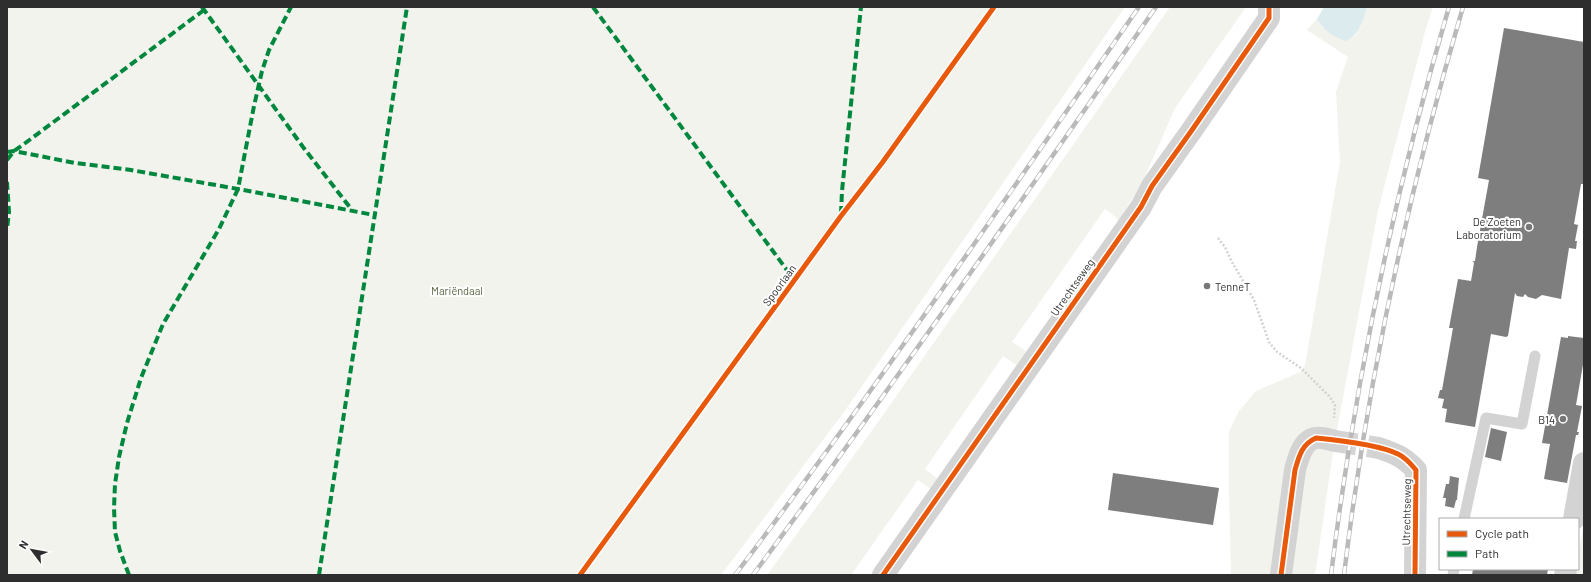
<svg xmlns="http://www.w3.org/2000/svg" width="1591" height="582" font-family="Barlow,sans-serif">
<style>
.green{fill:#f1f3ec}
.water{fill:#dbebee}
.building{fill:#7e7e7e}
.lines{fill:none;stroke-linecap:round;stroke-linejoin:round}
.minor-tunnel{stroke:#d5d5d5;stroke-width:22;stroke-dasharray:22 11;stroke-linecap:butt}
.path{stroke:#d2d2d2;stroke-width:2.5;stroke-dasharray:2 2;stroke-linecap:butt}
.service{stroke:#d3d3d3;stroke-width:11}
.minor{stroke:#d3d3d3;stroke-width:22}
.rail-casing{stroke:#bababa;stroke-width:4.5}
.rail{stroke:#fff;stroke-width:3;stroke-dasharray:9;stroke-linecap:butt}
.quiet{stroke:#00873e;stroke-width:4;stroke-dasharray:8 4;stroke-linecap:butt}
.cycleway-casing{stroke:#fff;stroke-width:8}
.cycleway{stroke:#e8590c;stroke-width:5}
.poi-dot{fill:#777;stroke:#fff;stroke-width:1.5}
.labels{text-anchor:middle;dominant-baseline:central;stroke-width:4;stroke-linejoin:round;paint-order:stroke}
.poi-label{font-size:11px;fill:#2e2e2e;stroke:#fff;text-anchor:end}
.street-label{font-size:11px;fill:#2e2e2e;stroke:#fff}
.park-label{font-size:11px;fill:#596440;stroke:#fff}
</style>
<rect width="100%" height="100%" fill="#fff"/>
<g class="green">
<polygon points="7,7 1125,7 844,412 721,575 7,575"/>
<polygon points="1170,7 1246,7 1175,108 1143,181 1119,220 1105,209 1012,342 1028,352 1018,366 1003,356 925,469 939,480 932,490 918,480 851,575 767,575 871,432"/>
<polygon points="1367,7 1433,7 1426,28 1378,210 1336,435 1310,432 1302,432 1294,442 1275,575 1231,575 1229,490 1229,432 1239,411 1256,391 1300,372 1305,366 1340,162 1336,92 1348,57 1307,30 1317,19 1323,28 1354,37 1361,26"/>
<polygon points="1334,445 1315,575 1287,575 1301,470 1311,449"/>
<polygon points="1584,522 1584,575 1575,575 1576,569 1578,569 1578,556"/>
</g>
<path class="water" d="M1324 7H1367C1363 21 1360 34 1346 41 1333 36 1325 32 1317 19Z"/>
<g class="building">
<polygon points="1504,28 1584,42 1584,184 1581,184 1574,224 1578,225 1575,241 1577,241 1576,249 1569,248 1561,299 1542,295 1536,299 1528,297 1525,294 1523,297 1517,296 1515,293 1508,336 1506,337 1491,334 1475,427 1445,422 1447,409 1442,408 1444,399 1438,398 1440,390 1442,390 1453,328 1449,328 1458,279 1471,281 1474,263 1473,261 1475,261 1477,247 1489,180 1478,178"/>
<polygon points="1568,336 1584,338 1584,359 1576,405 1582,406 1577,432 1579,432 1578,435 1576,435 1567,483 1544,479 1550,444 1542,443 1561,337 1568,338"/>
<polygon points="1491,428 1507,432 1501,461 1485,457"/>
<polygon points="1113,473 1219,488 1213,525 1108,510"/>
<polygon points="1450,476 1459,478 1457,500 1456,500 1454,508 1445,506 1446,498 1443,498 1446,484 1449,484"/>
<polygon points="1473,569 1548,569 1547,575 1472,575"/>
</g>
<g class="lines">
<polyline class="minor-tunnel" points="1335,441 1379,448"/>
<polyline class="path" points="1218,238 1225,247 1232,262 1254,300 1269,342 1277,352 1301,368 1329,396 1335,405 1334,418"/>
<g class="service">
<polyline points="1464,519 1486,418 1522,424 1535,356"/>
<polyline points="1453,575 1454,569"/>
</g>
<g class="minor">
<path d="M1379 448C1396 454 1404 457 1416 470L1415 575"/>
<polyline points="1574,519 1584,463"/>
<polyline points="883,575 1141,207 1152,186 1192,130 1269,18 1269,7"/>
<path d="M1281 575 1295 470C1298 459 1302 440 1316 438 1322 437 1330 440 1335 441"/>
<polyline points="1565,575 1566,569"/>
</g>
<defs>
<g id="rail">
<path d="M735 575C875 390 1006 198 1139 7"/>
<path d="M753 575C891 388 1024 198 1156 7"/>
<path d="M1331 575C1355 382 1394 193 1449 7"/>
<path d="M1344 575C1367 383 1408 193 1463 7"/>
</g>
</defs>
<use href="#rail" class="rail-casing"/>
<use href="#rail" class="rail"/>
<g class="quiet">
<polyline points="202,7 303,147 352,210"/>
<polyline points="593,7 795,281"/>
<polyline points="7,152 14,151 75,163 131,170 238,189 374,215"/>
<polyline points="7,160 14,151 24,144 204,10"/>
<polyline points="7,182 9,212 7,229"/>
<polyline points="841,214 842,191 861,7"/>
<polyline points="129,575 120,551 115,532 114,508 115,484 119,457 127,423 141,378 163,324 219,229 238,189 254,106 262,71 269,50 291,7"/>
<polyline points="319,575 407,7"/>
</g>
<defs>
<g id="cycleway">
<polyline points="580,575 841,216 882,163 994,7"/>
<polyline points="883,575 1141,207 1152,186 1192,130 1269,18 1269,7"/>
<path d="M1281 575 1295 470C1299 456 1302 444 1316 438 1337 440 1379 445 1398 454 1405 457 1411 464 1416 470L1415 575"/>
</g>
</defs>
<use href="#cycleway" class="cycleway-casing"/>
<use href="#cycleway" class="cycleway"/>
</g>
<g class="poi-dot">
<circle cx="1529" cy="227" r="4"/>
<circle cx="1207" cy="286" r="4"/>
<circle cx="1563" cy="419" r="4"/>
</g>
<g class="labels">
<g class="poi-label">
<text x="1521" y="221">De Zoeten<tspan x="1521" dy="13">Laboratorium</tspan></text>
<text x="1215" y="286" text-anchor="start">TenneT</text>
<text x="1555" y="419">B14</text>
</g>
<g class="street-label">
<text transform="translate(779 285) rotate(-54)">Spoorlaan</text>
<text transform="translate(1072 287) rotate(-55)">Utrechtseweg</text>
<text transform="translate(1406 512) rotate(-89)">Utrechtseweg</text>
</g>
<g class="park-label">
<text x="457" y="290">Mariëndaal</text>
</g>
</g>
<rect width="1591" height="582" fill="none" stroke="#2e2e2e" stroke-width="16"/>
<rect x="1439" y="518" width="140" height="52" fill="#ffffff" stroke="#ababab"/>
<rect x="1447" y="531" width="20" height="6" fill="#e8590c" stroke="#ababab"/>
<text x="1475" y="538" font-size="12" fill="#2e2e2e">Cycle path</text>
<rect x="1447" y="551" width="20" height="6" fill="#00873e" stroke="#ababab"/>
<text x="1475" y="558" font-size="12" fill="#2e2e2e">Path</text>
<g transform="translate(32 550) rotate(302)" stroke="#ffffff" stroke-width="3" paint-order="stroke">
<path d="M0-3L7 15L0 10L-7 15Z" fill="#2e2e2e"/>
<text y="-6" font-size="11" font-weight="bold" text-anchor="middle" fill="#2e2e2e">N</text>
</g>
</svg>
